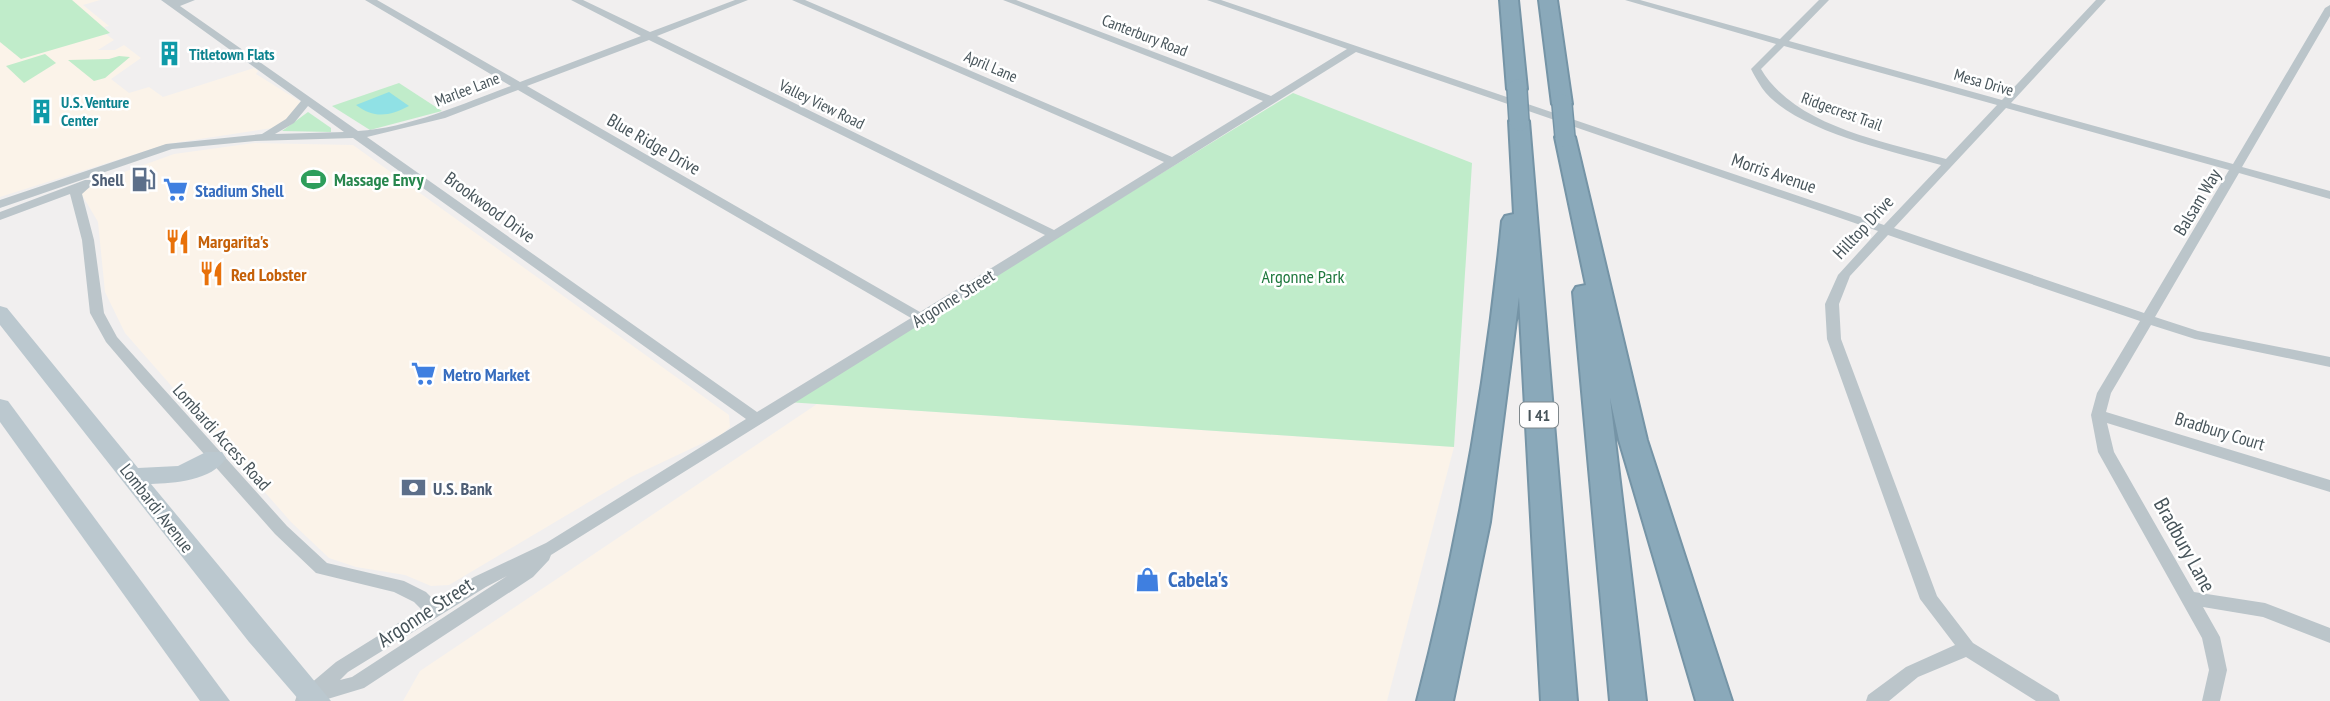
<svg xmlns="http://www.w3.org/2000/svg" width="2330" height="701" font-family="'PT Sans Narrow',sans-serif">
<style>
.commercial{fill:#fbf3e9}
.green{fill:#c0ecca}
.water{fill:#90e1e5}
.lines{fill:none;stroke-linecap:round;stroke-linejoin:round}
.motorway-casing{stroke:#7594a6;stroke-width:4}
.minor{fill:#bbc5ca;fill-rule:evenodd}
.secondary{fill:#bbc8cf;fill-rule:evenodd}
.motorway{fill:#8aa9ba;fill-rule:evenodd}
.motorway-bridge-casing{stroke:#7594a6;stroke-width:22;stroke-linecap:butt}
.motorway-bridge{stroke:#8aa9ba;stroke-width:19}
.labels{text-anchor:middle;dominant-baseline:central;stroke-width:5;stroke-linejoin:round;paint-order:stroke}
.far-street-label{font-size:16px;fill:#48555b;stroke:#fff}
.far-culture-label{font-size:16px;font-weight:bold;fill:#0d838f;stroke:#fff;text-anchor:start}
.shield{fill:#fff;stroke:#7f888c;stroke-width:2}
.shield-label{font-size:16px;font-weight:bold;fill:#48555b}
.street-label{font-size:18px;fill:#48555b;stroke:#fff}
.service-label{font-size:18px;font-weight:bold;fill:#4e5e75;stroke:#fff;text-anchor:end}
.leisure-label{font-size:18px;font-weight:bold;fill:#27864d;stroke:#fff;text-anchor:start}
.shop-label{font-size:18px;font-weight:bold;fill:#366cbe;stroke:#fff;text-anchor:start}
.food-label{font-size:18px;font-weight:bold;fill:#c56008;stroke:#fff;text-anchor:start}
.park-label{font-size:18px;fill:#1d773c;stroke:#fff}
.near-street-label{font-size:21px;fill:#48555b;stroke:#fff}
.near-shop-label{font-size:21px;font-weight:bold;fill:#366cbe;stroke:#fff;text-anchor:start}
</style>
<rect width="100%" height="100%" fill="#f1efef"/>
<g class="commercial">
<polygon points="0,0 100,0 83,5 109,26 104,27 110,33 106,34 114,40 98,50 115,50 124,45 141,58 111,79 129,93 149,87 163,97 254,68 258,71 256,74 301,102 288,120 272,128 167,144 0,197"/>
<polygon points="254,143 353,145 729,415 730,427 722,434 631,477 449,585 431,586 405,575 356,567 329,558 291,522 125,333 105,292 98,222 81,193 102,180 174,154"/>
<polygon points="817,404 1454,447 1387,701 403,701 420,671"/>
</g>
<g class="green">
<polygon points="0,0 72,0 110,33 21,59 0,42"/>
<polygon points="45,54 56,63 24,83 6,66"/>
<polygon points="119,56 130,57 105,78 94,81 68,60 109,59"/>
<polygon points="399,83 442,111 370,130 332,106"/>
<polygon points="1293,93 1472,163 1454,447 787,402"/>
<polygon points="308,112 331,128 331,132 282,131"/>
</g>
<path class="water" d="M389 92 409 106C390 116 374 119 356 105Z"/>
<g class="lines">
<defs>
<g id="motorway">
<polygon points="1500,0 1518,0 1527,89 1517,95 1507,89"/>
<polygon points="1539,0 1557,0 1572,104 1562,110 1552,104"/>
<path d="M1519 115 1529 121 1577 701H1541L1519 297 1490 522 1453 701H1417C1458 543 1486 384 1502 221L1505 216 1514 214 1509 121Z"/>
<polygon points="1565,131 1575,137 1647,440 1732,701 1696,701 1619,440 1610,398 1646,701 1610,701 1573,292 1576,287 1586,285 1555,137"/>
</g>
</defs>
<use href="#motorway" class="motorway-casing"/>
<path class="minor" d="M161 0H195L180 6 358 131C407 129 465 103 511 86L365 0H377L520 82 641 36 571 0H583L650 32 735 0H748L657 36 1054 230 1164 162 792 0H805L1172 157 1263 101 1003 0H1016L1271 96 1347 49 1207 0H1221L1884 225 1941 165C1892 151 1792 130 1762 88 1758 82 1754 75 1751 69L1776 44 1625 0H1640L1780 39 1819 0H1829L1789 41 2002 100 2096 0H2106L2011 103 2233 164 2325 8 2330 5V16L2242 167 2330 191V199L2239 173 2155 317 2198 331 2330 357V367L2195 339 2151 325 2111 393 2106 412 2330 480V492L2107 423 2114 452 2194 592 2265 603 2330 628V643L2263 617 2203 607 2220 637 2227 670 2220 701H2202L2209 670 2202 638 2098 452 2091 415 2097 393 2140 321 1888 235 1850 276 1839 304 1841 339 1937 596 1973 643 2058 695 2060 701H2036L1966 657 1918 677 1889 701H1866L1868 695 1906 667 1955 645 1920 599 1827 339 1825 304 1838 275 1878 231 1356 52 551 555 549 560 533 577 364 688 321 701H295L297 695 336 662 421 609 414 602 394 592 316 573 275 534 141 383 106 342 90 313 82 240 70 194 0 220V212L85 180H93V184L82 194 94 240 104 313 117 337 287 526 327 563 404 581 426 592 435 601 474 577 546 543 746 419 353 138 255 141 172 149 0 208V200L166 144 262 134 286 119 301 101ZM649 40 1045 235 920 312 527 86ZM1784 46 1997 105 1946 159C1886 142 1795 127 1761 69ZM518 90 911 318 757 412 367 137 445 118ZM308 106 344 132 275 134 294 123ZM2006 108 2229 170 2144 313 1894 228ZM507 576 352 677 340 680 348 672 486 587Z"/>
<g class="secondary">
<path d="M0 306 7 308 138 468 178 466 206 452H222L226 458C212 481 174 483 151 484L331 701H300L249 642 0 325Z"/>
<polygon points="0,399 8,401 230,701 200,701 0,422"/>
</g>
<use href="#motorway" class="motorway"/>
<defs>
<g id="motorway-bridge">
<polyline points="1517,89 1519,121"/>
<polyline points="1562,104 1565,137"/>
</g>
</defs>
<use href="#motorway-bridge" class="motorway-bridge-casing"/>
<use href="#motorway-bridge" class="motorway-bridge"/>
</g>
<defs>
<symbol id="building-bare" viewBox="-9 -9 18 18"><path d="M-4-6H4V6H1V3H-1V6H-4ZM-2.5-4.3h1.7v1.8h-1.7ZM.8-4.3h1.7v1.8H.8ZM-2.5-1h1.7V.8h-1.7ZM.8-1h1.7V.8H.8Z" fill="#0f9aa8" stroke="#fff" stroke-width="2.5" paint-order="stroke"/></symbol>
<symbol id="fuel-bare" viewBox="-9 -9 18 18"><path d="M-5.5-6h7V0h2V4h1.3V-2.5L3-4.5l.8-.8L6-3V5H2.5V1h-1V6h-7ZM-4.2-4.7v3.2H.2V-4.7Z" fill="#5c6f8a" stroke="#fff" stroke-width="2.5" paint-order="stroke"/></symbol>
<symbol id="stadium-bare" viewBox="-9 -9 18 18"><path d="M0-5a6.5 5 0 1 0 0 10a6.5 5 0 1 0 0-10ZM-3.5-1.8h7v3.6h-7Z" fill="#2e9e5b" stroke="#fff" stroke-width="2.5" paint-order="stroke"/></symbol>
<symbol id="supermarket-bare" viewBox="-9 -9 18 18"><path d="M-6-5.5h2.5l.6 2H6L4.5 2H-2.5L-4.4-4H-6ZM-1.5 3.2a1.3 1.3 0 1 0 .1 0ZM3 3.2a1.3 1.3 0 1 0 .1 0Z" fill="#3f7fe0" stroke="#fff" stroke-width="2.5" paint-order="stroke"/></symbol>
<symbol id="restaurant-bare" viewBox="-9 -9 18 18"><path d="M-5-6h1v4h1v-4h1v4h1v-4h1v5L-1.5 .5V6h-2V.5L-5-1ZM5-6V6H3V1.5H1.5Q1.5-4 5-6Z" fill="#e8710a" stroke="#fff" stroke-width="2.5" paint-order="stroke"/></symbol>
<symbol id="bank-bare" viewBox="-9 -9 18 18"><path d="M-6-4H6V4H-6ZM0-2.3a2.3 2.3 0 1 0 0 4.6a2.3 2.3 0 1 0 0-4.6Z" fill="#5c6f8a" stroke="#fff" stroke-width="2.5" paint-order="stroke"/></symbol>
<symbol id="shop-bare" viewBox="-9 -9 18 18"><path d="M-5-2.5h2.3a2.7 3.5 0 0 1 5.4 0H5L5.5 6h-11ZM-1.5-2.5h3a1.5 2.3 0 0 0-3 0Z" fill="#3f7fe0" stroke="#fff" stroke-width="2.5" paint-order="stroke"/></symbol>
</defs>
<g fill-rule="evenodd">
<use href="#building-bare" x="152" y="36" width="35" height="35"/>
<use href="#building-bare" x="24" y="94" width="35" height="35"/>
<use href="#fuel-bare" x="126" y="162" width="35" height="35"/>
<use href="#stadium-bare" x="296" y="162" width="35" height="35"/>
<use href="#supermarket-bare" x="158" y="172" width="35" height="35"/>
<use href="#restaurant-bare" x="160" y="224" width="35" height="35"/>
<use href="#restaurant-bare" x="194" y="256" width="35" height="35"/>
<use href="#supermarket-bare" x="406" y="356" width="35" height="35"/>
<use href="#bank-bare" x="396" y="470" width="35" height="35"/>
<use href="#shop-bare" x="1130" y="562" width="35" height="35"/>
</g>
<g class="labels">
<g class="far-street-label">
<text transform="translate(1145 35) rotate(21)">Canterbury Road</text>
<text transform="translate(991 66) rotate(23)">April Lane</text>
<text transform="translate(1984 82) rotate(16)">Mesa Drive</text>
<text transform="translate(467 89) rotate(-21)">Marlee Lane</text>
<text transform="translate(822 104) rotate(26)">Valley View Road</text>
<text transform="translate(1842 111) rotate(20)">Ridgecrest Trail</text>
</g>
<g class="far-culture-label">
<text x="189" y="54">Titletown Flats</text>
<text x="61" y="102">U.S. Venture<tspan x="61" dy="18">Center</tspan></text>
</g>
<rect class="shield" x="1520" y="402.5" width="38" height="25" rx="5"/>
<g class="shield-label">
<text x="1539" y="415">I 41</text>
</g>
<g class="street-label">
<text transform="translate(654 144) rotate(30)">Blue Ridge Drive</text>
<text transform="translate(1774 173) rotate(19)">Morris Avenue</text>
<text transform="translate(2197 202) rotate(-59)">Balsam Way</text>
<text transform="translate(490 207) rotate(36)">Brookwood Drive</text>
<text transform="translate(1863 227) rotate(-47)">Hilltop Drive</text>
<text transform="translate(953 298) rotate(-32)">Argonne Street</text>
<text transform="translate(2220 431) rotate(17)">Bradbury Court</text>
<text transform="translate(222 437) rotate(48)">Lombardi Access Road</text>
<text transform="translate(157 508) rotate(52)">Lombardi Avenue</text>
</g>
<g class="service-label">
<text x="124" y="179">Shell</text>
<text x="433" y="488" text-anchor="start">U.S. Bank</text>
</g>
<g class="leisure-label">
<text x="334" y="179">Massage Envy</text>
</g>
<g class="shop-label">
<text x="195" y="190">Stadium Shell</text>
<text x="443" y="374">Metro Market</text>
</g>
<g class="food-label">
<text x="198" y="241">Margarita's</text>
<text x="231" y="274">Red Lobster</text>
</g>
<g class="park-label">
<text x="1303" y="276">Argonne Park</text>
</g>
<g class="near-street-label">
<text transform="translate(2185 545) rotate(61)">Bradbury Lane</text>
<text transform="translate(425 612) rotate(-33)">Argonne Street</text>
</g>
<g class="near-shop-label">
<text x="1168" y="579">Cabela's</text>
</g>
</g>
</svg>
